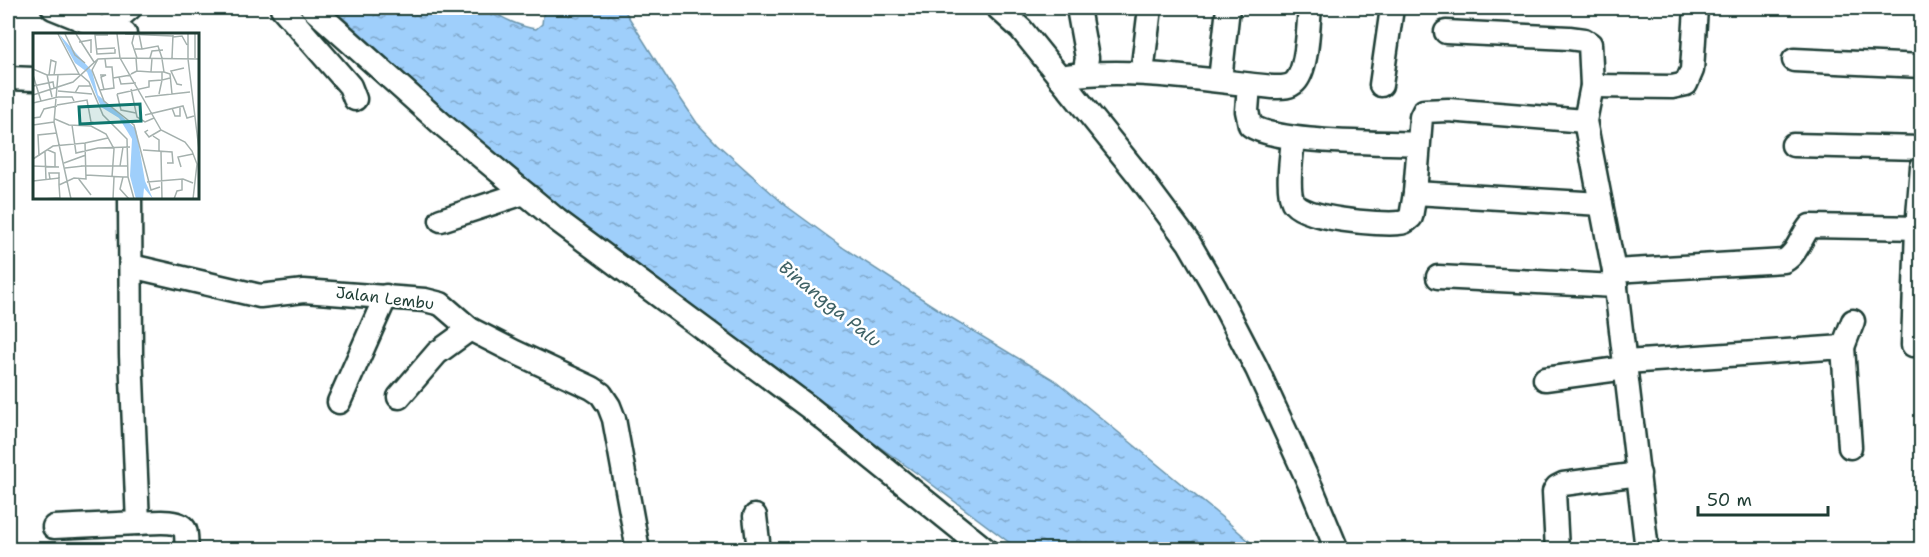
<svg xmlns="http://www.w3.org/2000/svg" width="1929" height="557" font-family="'Shantell Sans',sans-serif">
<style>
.water{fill:url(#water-ripples);stroke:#6c95ab;stroke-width:1.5}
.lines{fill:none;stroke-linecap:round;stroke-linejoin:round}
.minor-casing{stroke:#1f3d34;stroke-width:27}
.minor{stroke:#fff;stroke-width:22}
.labels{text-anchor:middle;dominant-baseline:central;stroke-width:5;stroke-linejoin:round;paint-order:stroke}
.street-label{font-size:16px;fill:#1f3d34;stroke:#fff}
.water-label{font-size:18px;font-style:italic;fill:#3f6266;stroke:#fff}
.inset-road{fill:none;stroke:#a5b1ae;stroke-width:1.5}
.view{fill:#0f766e;fill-opacity:0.15;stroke:#0f766e;stroke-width:3}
.inset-edge{fill:none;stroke:#1f3d34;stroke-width:3}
</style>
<defs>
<pattern id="water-ripples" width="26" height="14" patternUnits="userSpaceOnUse" patternTransform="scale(1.5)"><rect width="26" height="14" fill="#9fcffb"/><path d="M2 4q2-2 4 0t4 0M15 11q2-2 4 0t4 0" fill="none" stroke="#81a9cc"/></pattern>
</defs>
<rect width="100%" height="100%" fill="#fff"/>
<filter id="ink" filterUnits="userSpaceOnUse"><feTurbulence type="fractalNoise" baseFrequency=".0167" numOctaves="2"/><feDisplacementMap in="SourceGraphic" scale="12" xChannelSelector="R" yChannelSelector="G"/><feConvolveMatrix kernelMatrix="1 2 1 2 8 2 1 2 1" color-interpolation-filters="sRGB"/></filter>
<g filter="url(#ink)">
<path class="water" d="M332 8H489C500 18 521 27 536 29L542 24 544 8H623L670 83 697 123 717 144 785 205 845 249 950 317 1056 381 1230 524 1258 549H1018L922 477 788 382 552 207Z"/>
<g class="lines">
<defs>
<g id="minor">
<polyline points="53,8 105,29 125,34"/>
<polyline points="282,8 350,86 355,99"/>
<polyline points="312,8 443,125 557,220 810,408 986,550"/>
<polyline points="998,8 1021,29 1136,172 1189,243 1215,288 1257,369 1311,487 1337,550"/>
<polyline points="1078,8 1087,58 1084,74"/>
<polyline points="105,29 130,8"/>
<polyline points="1446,32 1569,38 1584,40 1590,44 1592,86 1585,121 1614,271 1647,550"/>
<polyline points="1794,60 1922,66"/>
<polyline points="1142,73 1150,8"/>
<path d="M1059 77C1130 66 1202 80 1273 87 1281 87 1289 88 1295 82 1308 69 1308 26 1310 8"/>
<polyline points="8,78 34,79"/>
<polyline points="1220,80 1228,8"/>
<path d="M1249 85 1247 111 1250 125C1275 144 1382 142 1418 144"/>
<polyline points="1381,85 1392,8"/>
<polyline points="1592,86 1672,87 1686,84 1692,70 1696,8"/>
<path d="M1293 138C1292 154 1286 188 1293 202 1302 219 1380 225 1399 223 1404 223 1408 220 1411 217L1415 193 1421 117 1424 111 1448 110 1585 121"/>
<polyline points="1793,145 1922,148"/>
<polyline points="1415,193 1601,204"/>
<path d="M130 198 131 355 138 523C149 523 180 518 185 530 187 535 186 543 187 550"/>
<polyline points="441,220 524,193"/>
<polyline points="131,266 260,296 304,291 425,300 441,304 470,329 515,352 592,388 601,394 609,406 614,419 638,550"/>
<path d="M1614 271 1784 261C1798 253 1800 238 1810 226L1922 228"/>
<polyline points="1438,277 1616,286"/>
<polyline points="1913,345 1917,228 1922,167"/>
<polyline points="1843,347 1853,321"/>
<polyline points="1626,362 1843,347 1850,447"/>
<polyline points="1545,379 1626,368"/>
<polyline points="399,397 437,353 470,329"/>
<polyline points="339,402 386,296"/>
<polyline points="755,516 759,550"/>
<polyline points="54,527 138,523"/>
<polyline points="1557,550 1554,492 1557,487 1563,484 1639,474"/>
</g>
</defs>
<use href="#minor" class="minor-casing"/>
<use href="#minor" class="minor"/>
</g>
</g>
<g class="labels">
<g class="street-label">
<text transform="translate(385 298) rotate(7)">Jalan Lembu</text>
</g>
<g class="water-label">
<text transform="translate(830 304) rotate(39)">Binangga Palu</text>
</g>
</g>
<g transform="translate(33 33)">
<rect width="166" height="166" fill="#fff"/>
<path d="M26 1 59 38 65 62 103 96 112 148 120 166 111 155 110 166H103L97 143 99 106 86 85 68 74 54 39 42 30Z" fill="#9fcffb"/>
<path class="inset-road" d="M32 1 42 22 52 30M43 1 61 29M84 1 87 25 166 26M92 1 140 3M75 2H62L64 21 82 20V16M101 2 99 10 104 25M140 4 149 3 154 12M46 9 58 7V20M63 16 82 15M102 16H109L106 1M109 16 125 13 129 25M117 25 119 18 130 17M139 25 140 2M162 25V1M65 26 59 37 71 68 101 92 118 157 127 154M155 26 166 117M155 26V1M0 36 14 42 46 41 25 1M104 38 118 39 119 25M118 39H131L129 26M131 39 137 41 139 61M98 41 104 38 103 25M0 42 8 68M14 42 19 64M16 42 18 27 23 29 21 42M25 42 21 89 38 166M48 42 56 49 70 82 94 106 95 144H90L87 156 96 166M67 42H73L68 44 71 57M86 44 88 51 103 50M80 45 98 42M149 52 144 51 138 38 151 35M0 53 20 49 21 55M98 56 104 84 112 89 121 85M67 57 81 55 79 34H73L72 26M25 58 59 61M42 60 46 53H57M84 61 116 54V48L129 47V39M84 61 88 77 103 80M126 61 129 47 137 45M0 62 40 49 65 26 87 25 128 97 152 109 159 118 164 131 160 166M25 64H39L41 68M112 64 157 59M0 70 25 64M24 72 54 67 58 89 62 90M139 75 142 83H147V73M112 82 150 73 154 85 161 83M0 85 7 84 11 76 24 73M22 86 36 92 58 93 73 101 81 116 79 144M0 92 21 89M39 92 43 120 65 115 97 114M115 97 112 99 116 104 128 97M120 103 126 107V119M52 110 75 105M15 117 22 120V134M110 117 139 119 140 130H134M12 119 13 147M128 119 129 166M6 123 5 102 24 100M0 126 20 113 52 110 53 146 41 145 26 152 27 166M31 130 53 122M0 133 26 134M48 133H94M87 133 90 114M148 134 145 124 160 121M32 135 50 133M53 142 90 144M95 144 101 166M45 145 58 162M17 146 16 140H26V145M0 148 26 145V152M114 149 150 146 160 150M9 166 27 165M80 166 81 144M141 166 144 158 149 157V146"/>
<path class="view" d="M107 71 108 88 47 91 46 74Z"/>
<rect width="166" height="166" class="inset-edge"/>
</g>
<rect width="1929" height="557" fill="none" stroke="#fff" stroke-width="30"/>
<rect x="15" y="15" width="1899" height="527" fill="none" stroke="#1f3d34" stroke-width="2" filter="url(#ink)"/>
<path d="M1698 506v9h130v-9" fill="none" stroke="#1f3d34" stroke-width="3"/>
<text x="1707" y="506" font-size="18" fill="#1f3d34" stroke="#ffffff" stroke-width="4.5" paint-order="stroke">50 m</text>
</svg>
